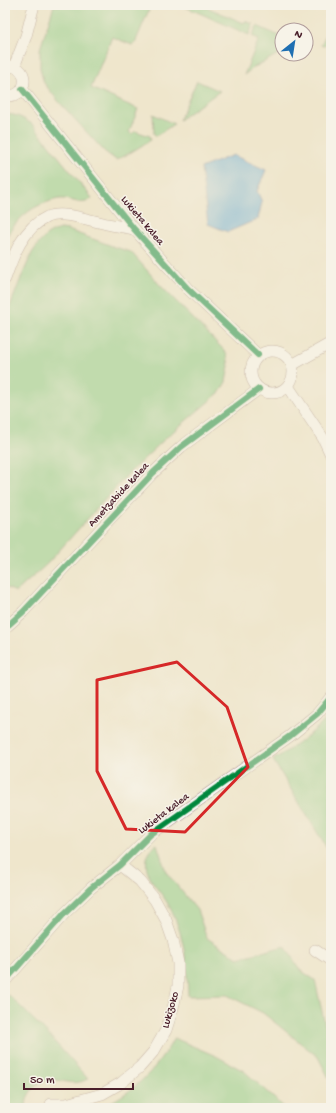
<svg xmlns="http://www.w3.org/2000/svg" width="336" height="1113" font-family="'Gochi Hand',sans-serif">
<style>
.green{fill:#8ace88;stroke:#6a765a}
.water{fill:#67afde;stroke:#586784}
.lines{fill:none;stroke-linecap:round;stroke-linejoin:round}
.street-casing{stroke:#9c827c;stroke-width:12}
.street{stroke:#fff;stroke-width:11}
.cycleway-casing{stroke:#f7f3e8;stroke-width:8}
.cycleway{stroke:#00873e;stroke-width:6}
.marked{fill:none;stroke:#d62828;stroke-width:3;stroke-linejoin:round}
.labels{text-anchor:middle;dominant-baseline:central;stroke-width:3;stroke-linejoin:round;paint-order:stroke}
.street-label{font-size:11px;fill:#4a1f2b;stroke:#f7f3e8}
</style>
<rect width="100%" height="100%" fill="#f7f3e8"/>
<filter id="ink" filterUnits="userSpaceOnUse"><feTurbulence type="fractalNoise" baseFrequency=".025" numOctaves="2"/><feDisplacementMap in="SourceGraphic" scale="8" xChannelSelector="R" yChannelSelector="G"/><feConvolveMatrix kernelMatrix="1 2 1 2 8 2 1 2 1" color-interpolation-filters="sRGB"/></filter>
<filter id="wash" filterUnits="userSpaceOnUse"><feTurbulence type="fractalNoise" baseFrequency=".012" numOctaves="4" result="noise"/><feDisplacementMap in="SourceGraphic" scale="16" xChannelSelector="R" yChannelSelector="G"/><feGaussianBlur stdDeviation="0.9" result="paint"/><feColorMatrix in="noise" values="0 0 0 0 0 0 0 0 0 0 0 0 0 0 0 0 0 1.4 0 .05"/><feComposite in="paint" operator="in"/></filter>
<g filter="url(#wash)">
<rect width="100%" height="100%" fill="#efe6cc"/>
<g class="green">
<path d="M54 5H151L135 43 132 45 112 37 91 88 138 109 129 132 132 134 135 131 150 136 151 140C139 147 128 155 116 160L104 151 59 102 44 83 42 76 40 68V49Z"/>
<polygon points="181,5 204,5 204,6 244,23 245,21 253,24 249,35"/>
<polygon points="331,23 331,44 323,46 321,45"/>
<polygon points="257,26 282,37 282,52 253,68 244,75 259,39 252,36"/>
<polygon points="197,81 220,91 179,120"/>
<path d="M5 114C16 114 23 118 32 124L92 198C83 208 72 198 60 199 56 199 52 201 48 202 28 208 16 221 5 239Z"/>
<polygon points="153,114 174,124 156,136 154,134"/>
<polygon points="60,229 68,230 115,247 131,252 159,284 223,349 227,355 229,366 226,382 220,392 168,436 128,474 47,564 16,592 5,587 5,319 21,278 32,253 39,243 47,235 54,231"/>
<path d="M331 714V855L273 760C295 746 314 733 331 714Z"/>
<path d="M157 844 166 872 197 910 207 938 238 958 285 946 300 970 315 980 331 1052V1108H327L330 1080 318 1057 263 1013 227 995 188 996C187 963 185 935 168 904 162 893 150 883 147 870 145 861 148 848 157 844Z"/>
<path d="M9 995 46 1032 88 1079C85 1080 82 1082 79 1082 71 1084 64 1081 57 1080 39 1078 26 1091 26 1108H5V998Z"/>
<path d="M174 1038 216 1056 244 1071 285 1108H98C131 1095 157 1070 174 1038Z"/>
</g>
<polygon class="water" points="233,155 266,170 257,191 262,202 258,219 228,232 208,224 201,168"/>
</g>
<g filter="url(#ink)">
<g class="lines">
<defs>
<g id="street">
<path d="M5 67C30 60 31 101 5 95"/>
<polyline points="14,67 26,36 34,5"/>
<polyline points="22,89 134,229 188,289 258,355"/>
<path d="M5 279C13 256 23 228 47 217 61 210 92 221 107 224 116 226 125 227 134 229"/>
<circle cx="272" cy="372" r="21"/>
<polyline points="292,365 331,343"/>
<polyline points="288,386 323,438 331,455"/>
<polyline points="5,628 23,612 153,473 181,447 259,389"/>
<polyline points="315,950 327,958 331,959"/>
<polyline points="5,981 64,914 91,888 120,865 151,834 290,736 317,714 331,697"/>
<polyline points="51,1104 66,1104 102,1094 121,1083 140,1067 154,1051 166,1030 173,1008 178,986 178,963 173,940 166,920 155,900 140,881 120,865"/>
</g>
</defs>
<use href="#street" class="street-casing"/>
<use href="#street" class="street"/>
<defs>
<g id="cycleway">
<polyline points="22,89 134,229 188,289 258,355"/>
<polyline points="5,628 23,612 153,473 181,447 259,389"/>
<polyline points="5,981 64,914 91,888 120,865 151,834 290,736 317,714 331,697"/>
</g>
</defs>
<use href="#cycleway" class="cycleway-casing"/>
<use href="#cycleway" class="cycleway"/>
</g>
</g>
<path d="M0 0H336V1113H0ZM177 662 227 707 248 767 185 832 126 829 97 771V680Z" fill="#efe6cc" fill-opacity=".55" fill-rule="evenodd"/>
<path class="marked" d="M177 662 227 707 248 767 185 832 126 829 97 771V680Z"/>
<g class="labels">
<g class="street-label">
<text transform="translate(142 221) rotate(50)">Lukieta kalea</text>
<text transform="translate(119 495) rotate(-47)">Ametzabide kalea</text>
<text transform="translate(164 814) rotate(-37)">Lukieta kalea</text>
<text transform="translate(171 1010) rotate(-74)">Lukizoko</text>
</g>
</g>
<rect width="336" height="1113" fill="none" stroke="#f7f3e8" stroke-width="20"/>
<g transform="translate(294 42) rotate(30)"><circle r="19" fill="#f7f3e8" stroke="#b29e9c"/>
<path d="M0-3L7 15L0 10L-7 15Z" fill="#1f6fb2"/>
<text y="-6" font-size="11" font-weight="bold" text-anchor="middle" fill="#4a1f2b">N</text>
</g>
<path d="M24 1083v6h109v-6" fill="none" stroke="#4a1f2b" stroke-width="2"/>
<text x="30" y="1083" font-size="12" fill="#4a1f2b" stroke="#f7f3e8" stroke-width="3" paint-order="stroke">50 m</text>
</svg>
